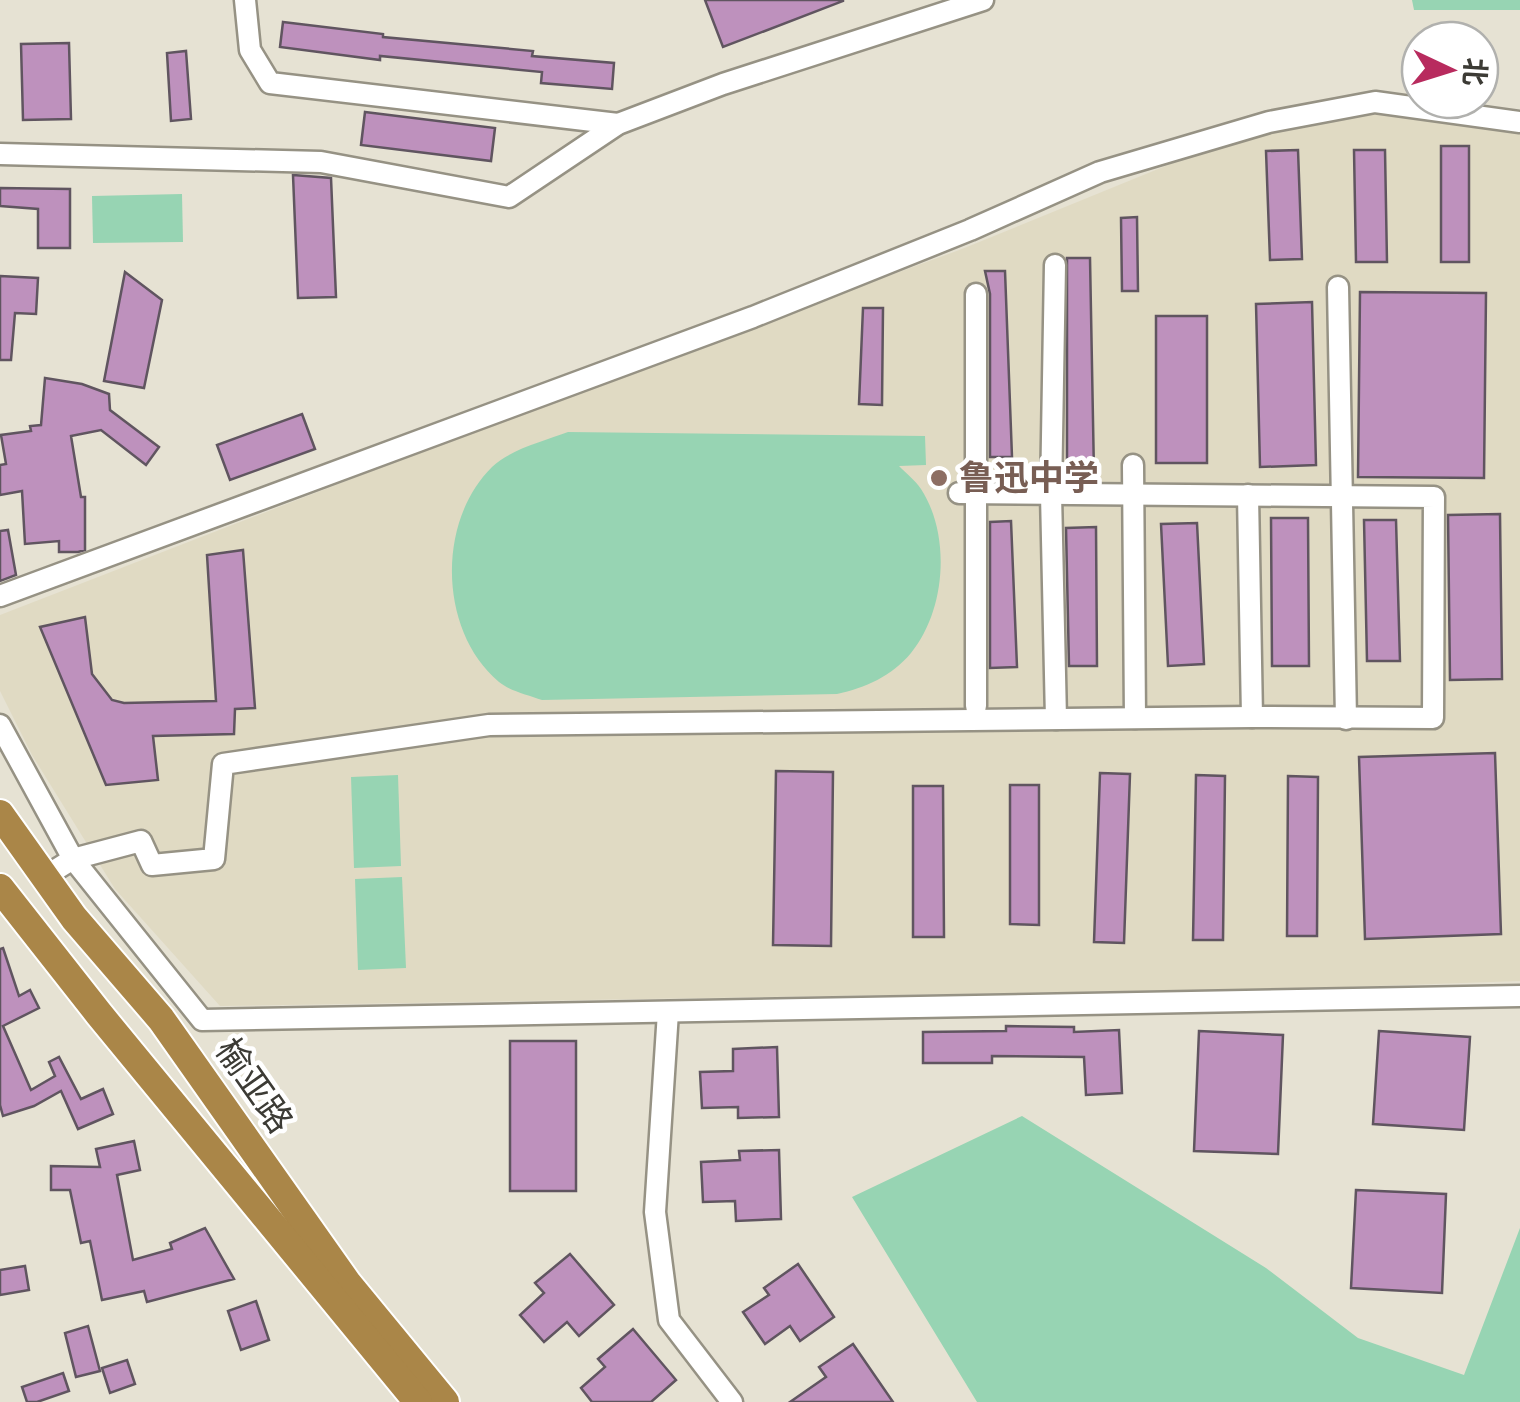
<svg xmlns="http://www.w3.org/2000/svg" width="1520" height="1402" font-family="Roboto,'Noto Sans SC',sans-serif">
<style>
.built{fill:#e0dac3}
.green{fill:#97d4b3}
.building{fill:#be91bd;stroke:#605560;stroke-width:2.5}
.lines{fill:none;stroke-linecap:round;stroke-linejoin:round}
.minor-casing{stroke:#969284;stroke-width:25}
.highway-casing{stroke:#fff;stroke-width:32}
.minor{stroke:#fff;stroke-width:20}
.highway{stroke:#aa8648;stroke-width:28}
.education-dot{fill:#8d6e63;stroke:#fff;stroke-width:4}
.labels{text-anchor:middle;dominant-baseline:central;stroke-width:9;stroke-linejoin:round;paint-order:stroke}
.education-label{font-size:35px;font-weight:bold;fill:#785e54;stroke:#fff;text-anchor:start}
.street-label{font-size:35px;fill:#3c3b35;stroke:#fff}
</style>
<rect width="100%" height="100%" fill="#e6e2d3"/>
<polygon class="built" points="1406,110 1520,134 1520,981 1318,988 220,1006 115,889 32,755 0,691 0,615 643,366 962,249 1234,138 1318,112"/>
<g class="green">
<polygon points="1412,0 1520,0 1520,10 1414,10"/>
<polygon points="182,194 183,242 93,243 92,196"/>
<path d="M568 432 925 436 926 465 899 466C907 474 915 480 921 489 951 535 946 610 911 653 892 676 865 688 837 694L542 700C528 695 510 691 499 682 439 632 436 522 492 467 511 449 544 441 568 432Z"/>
<polygon points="398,775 401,866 354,868 351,777"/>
<polygon points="402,877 406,968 358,970 355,879"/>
<polygon points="1022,1116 1266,1268 1358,1338 1464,1375 1520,1228 1520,1402 977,1402 852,1197"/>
</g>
<g class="building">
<polygon points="705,0 843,0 843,1 723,47"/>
<polygon points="283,22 383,34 383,37 533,51 532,56 614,63 612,89 541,83 542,72 380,56 380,60 280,47"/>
<polygon points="69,43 71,119 23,120 21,44"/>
<polygon points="186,51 191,119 171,121 167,53"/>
<polygon points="365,112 495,128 491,161 361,145"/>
<rect x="1441" y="146" width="28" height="116"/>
<polygon points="1298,150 1302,259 1270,260 1266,151"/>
<polygon points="1354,150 1385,150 1387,262 1356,262"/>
<polygon points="293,175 331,178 336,297 298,298"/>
<polygon points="0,188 70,189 70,248 38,248 38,209 0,206"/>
<polygon points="1137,217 1138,291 1122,291 1121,218"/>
<polygon points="1067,258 1090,258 1094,474 1067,474"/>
<polygon points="985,271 1005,271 1012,457 990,457 990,294"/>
<polygon points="125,272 162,300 144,388 104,381"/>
<polygon points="0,276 38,278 36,314 15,313 11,360 0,360"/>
<polygon points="1360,292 1486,293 1484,478 1358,477"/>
<polygon points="1312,302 1316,465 1260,467 1256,304"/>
<polygon points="863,308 883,308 882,405 859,404"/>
<rect x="1156" y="316" width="51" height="147"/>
<polygon points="45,378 82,384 109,394 110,410 159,447 146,465 101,430 71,436 81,497 85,497 85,550 78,552 59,552 59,541 25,544 22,491 0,495 0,465 6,464 1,435 31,431 30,426 41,425"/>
<polygon points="302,414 315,449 230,480 217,445"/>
<polygon points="1500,514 1502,679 1450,680 1448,515"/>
<polygon points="1271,518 1308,518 1309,666 1272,666"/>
<polygon points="1364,520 1396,520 1400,661 1367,661"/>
<polygon points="1011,521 1017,667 990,668 990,522"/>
<polygon points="1197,523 1204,664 1168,666 1161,524"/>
<polygon points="1096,527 1097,666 1069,666 1066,528"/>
<polygon points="8,530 16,575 0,581 0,531"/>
<polygon points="243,550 255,708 235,709 234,734 153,736 158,780 106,785 40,627 85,617 92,674 112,700 124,703 216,701 207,555"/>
<polygon points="1495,753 1501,934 1365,939 1359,757"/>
<polygon points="776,771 833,772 831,946 773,945"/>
<polygon points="1100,773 1130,774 1124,943 1094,942"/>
<polygon points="1196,775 1225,776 1223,940 1193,940"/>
<polygon points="1288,776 1318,777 1317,936 1287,936"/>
<polygon points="1010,785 1039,785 1039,925 1010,924"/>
<polygon points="913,786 943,786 944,937 913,937"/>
<polygon points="3,948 19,996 30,990 39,1008 3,1026 31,1090 55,1076 49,1062 59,1057 81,1099 103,1089 113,1114 78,1129 61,1091 34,1106 3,1116 0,1105 0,949"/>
<polygon points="1006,1026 1074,1027 1074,1032 1119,1030 1122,1093 1086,1095 1084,1057 992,1056 992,1063 923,1063 923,1032 1006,1031"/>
<polygon points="1199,1031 1283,1035 1278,1154 1194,1151"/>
<polygon points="1379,1031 1470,1037 1464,1130 1373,1124"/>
<rect x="510" y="1041" width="66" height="150"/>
<polygon points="777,1047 779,1117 738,1118 738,1107 702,1108 700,1072 733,1071 733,1049"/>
<polygon points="134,1141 140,1170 117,1175 133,1260 172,1249 170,1243 205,1228 234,1279 147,1302 144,1291 102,1300 90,1241 81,1243 70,1190 51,1190 51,1166 100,1167 96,1149"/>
<polygon points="779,1150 781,1219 736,1221 735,1201 703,1202 701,1162 740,1160 739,1151"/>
<polygon points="1356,1190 1446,1194 1442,1293 1351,1288"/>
<polygon points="570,1254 614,1305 579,1336 567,1322 544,1342 520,1315 544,1293 535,1283"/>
<polygon points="798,1264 834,1317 800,1341 790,1326 765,1344 743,1312 769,1295 764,1288"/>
<polygon points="25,1266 29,1290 0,1295 0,1270"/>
<polygon points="256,1301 269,1340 241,1350 228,1311"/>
<polygon points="88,1326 100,1371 76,1377 65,1333"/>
<polygon points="633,1329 676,1380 651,1402 592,1402 581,1388 605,1367 598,1359"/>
<polygon points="853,1344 893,1402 790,1402 826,1377 819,1367"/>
<polygon points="127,1360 135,1384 110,1393 102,1368"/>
<polygon points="63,1373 69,1391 37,1402 27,1402 22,1387"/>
</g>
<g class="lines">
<defs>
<g id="minor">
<polyline points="245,0 250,50 270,83 618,124"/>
<polyline points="0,154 321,162 509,197 618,124 723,84 983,0"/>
<polyline points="1055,265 1051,494 1056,719"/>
<polyline points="1338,287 1346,719"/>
<polyline points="976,294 976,706"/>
<polyline points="1133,465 1135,718"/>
<polyline points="1248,495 1252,717"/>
<polyline points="0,596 753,317 970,230 1100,172 1269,122 1375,102 1520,122"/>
<polyline points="0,725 73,859 141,841 152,865 214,859 223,764 489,725 1252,717 1433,718 1434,497 959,493"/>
<polyline points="44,877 73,859 202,1020 1520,996"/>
<polyline points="668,1012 655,1212 669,1320 732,1402"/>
</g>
<g id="highway">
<polyline points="0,814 74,918 161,1019 348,1284 445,1402"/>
<polyline points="0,888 99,1014 418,1402"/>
</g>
</defs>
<use href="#minor" class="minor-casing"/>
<use href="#highway" class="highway-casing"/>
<use href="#minor" class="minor"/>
<use href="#highway" class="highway"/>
</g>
<circle class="education-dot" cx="939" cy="478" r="10"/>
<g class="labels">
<g class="education-label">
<text x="959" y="478">鲁迅中学</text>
</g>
<g class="street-label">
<text transform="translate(254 1086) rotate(55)">榆亚路</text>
</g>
</g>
<g transform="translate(1450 70) rotate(94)"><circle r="48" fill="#ffffff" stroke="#b1b1ae" stroke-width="2.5"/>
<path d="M0-8L18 38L0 25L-18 38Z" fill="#b82b5e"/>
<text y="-15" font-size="28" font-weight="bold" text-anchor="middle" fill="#3c3b35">北</text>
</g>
</svg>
